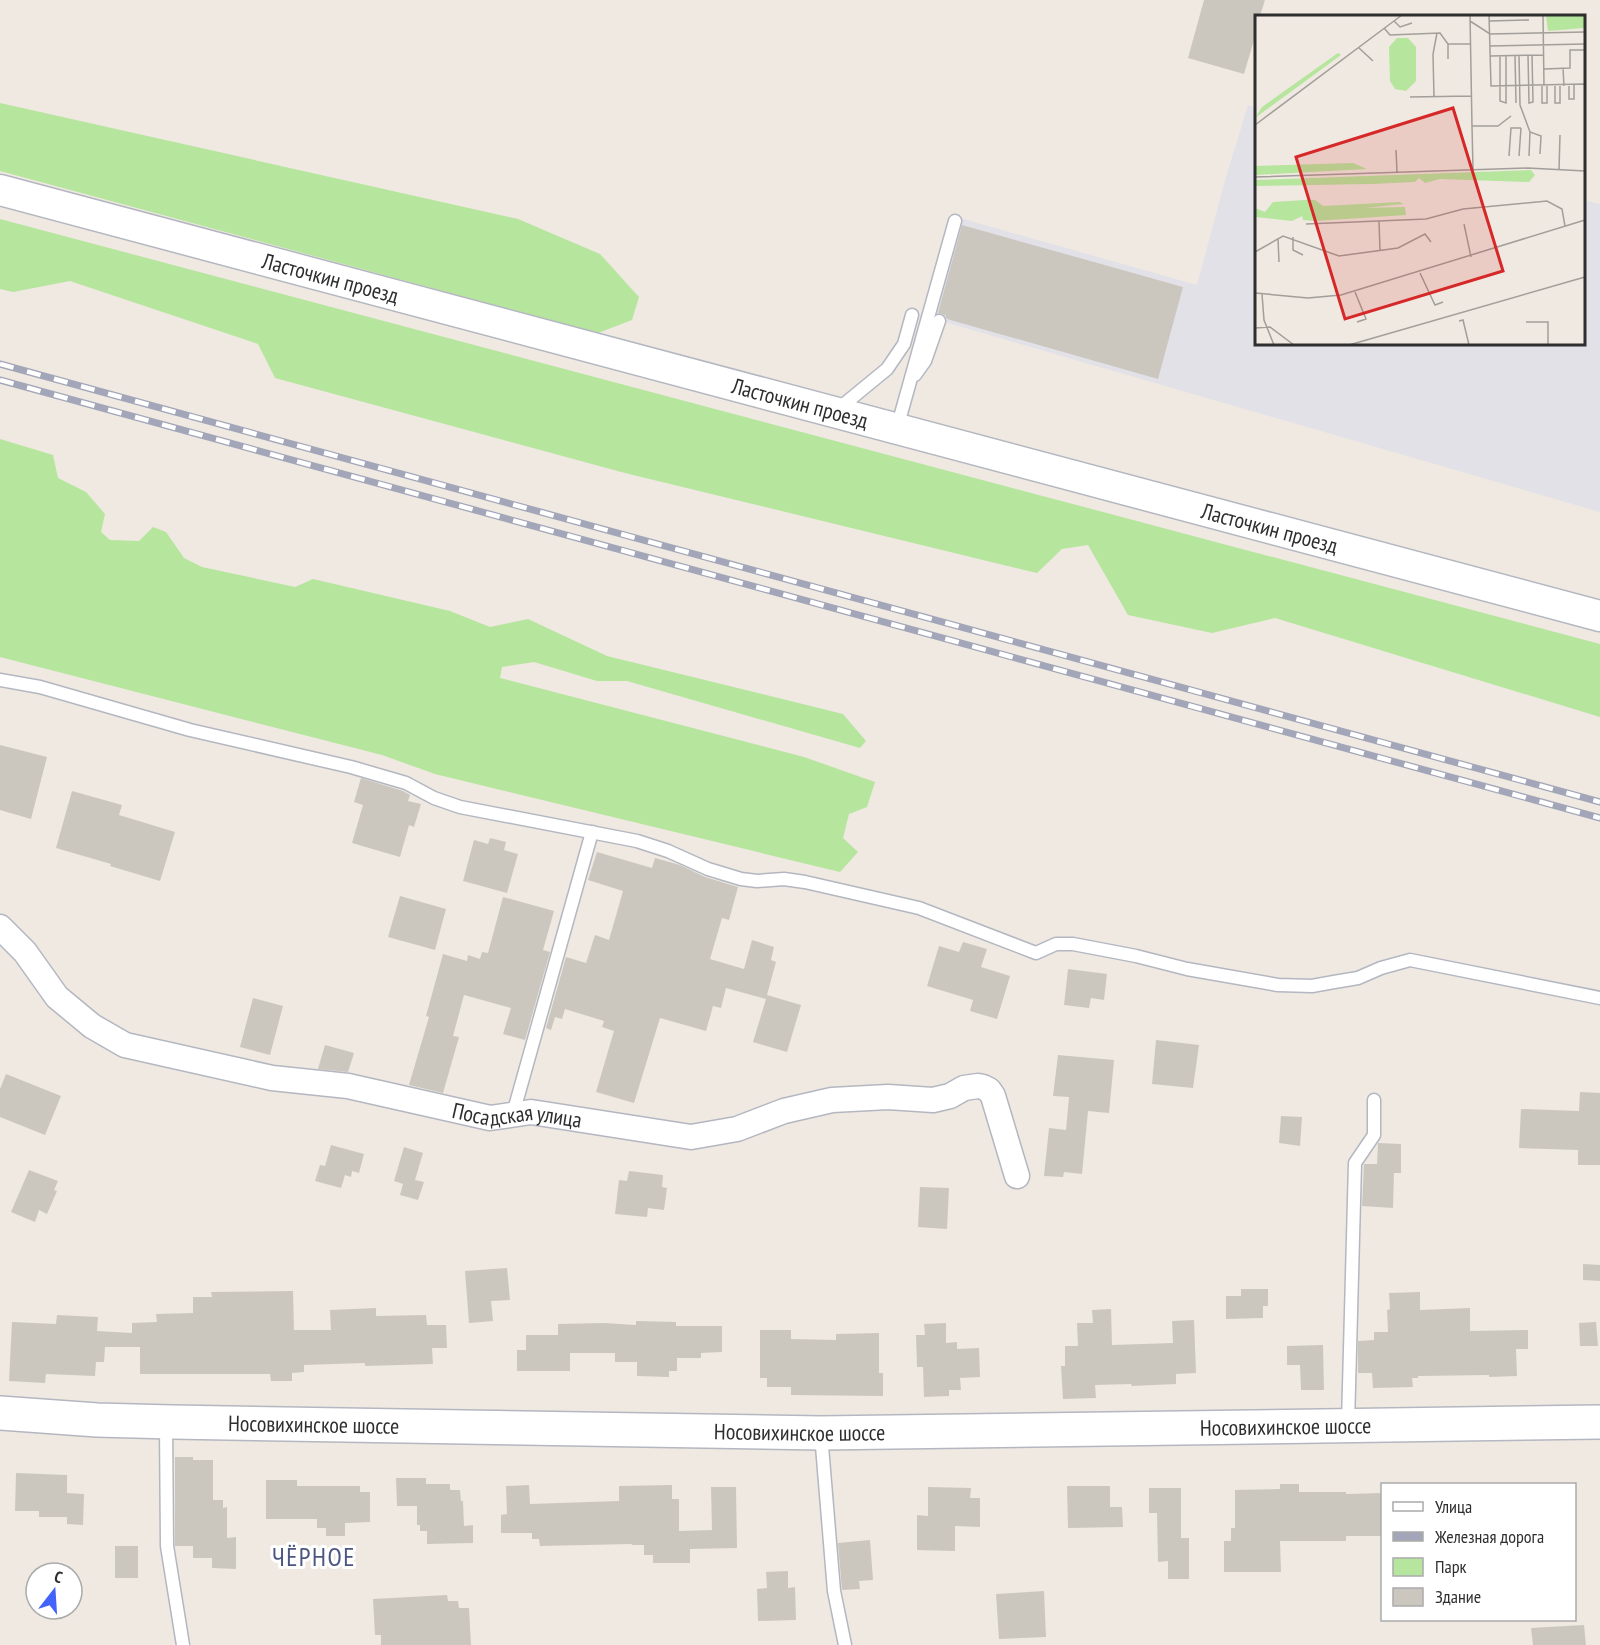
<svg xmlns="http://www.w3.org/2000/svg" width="1600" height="1645" font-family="'PT Sans Narrow',sans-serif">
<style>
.industrial{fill:#e3e1e8}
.green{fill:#b6e59e}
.building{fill:#cbc7bf}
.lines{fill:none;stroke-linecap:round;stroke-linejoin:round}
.service-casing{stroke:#b4b7c1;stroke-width:15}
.minor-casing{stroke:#b4b7c1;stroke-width:27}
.tertiary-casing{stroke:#b4b7c1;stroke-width:33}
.secondary-casing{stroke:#b4b7c1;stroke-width:36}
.service{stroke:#fff;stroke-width:12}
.minor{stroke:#fff;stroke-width:24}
.tertiary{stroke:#fff;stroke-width:30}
.secondary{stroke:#fff;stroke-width:33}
.rail-casing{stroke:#a3a6b8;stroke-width:7}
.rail{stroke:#fff;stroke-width:4.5;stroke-dasharray:14;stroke-linecap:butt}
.labels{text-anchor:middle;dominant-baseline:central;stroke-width:6;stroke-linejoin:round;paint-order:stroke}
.street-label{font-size:22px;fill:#2e2e2e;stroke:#fff}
.quarter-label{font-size:26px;letter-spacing:1.5px;fill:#4d5680;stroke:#fff}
.inset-road{fill:none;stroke:#a29e99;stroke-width:1.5}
.view{fill:#d62828;fill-opacity:0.15;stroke:#d62828;stroke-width:3}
.inset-edge{fill:none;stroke:#2e2e2e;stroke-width:3}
</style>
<rect width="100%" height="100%" fill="#efe9e1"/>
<polygon class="industrial" points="1248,105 1256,108 1256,344 1584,344 1584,200 1600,204 1600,512 931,318 960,218 1197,285 1226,177"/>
<g class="green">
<polygon points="0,103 518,219 600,254 639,297 632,320 598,333 0,171"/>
<polygon points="0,219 1600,644 1600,717 1275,618 1212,633 1128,615 1088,545 1062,549 1037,573 625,473 275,378 258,344 70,281 13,292 0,289"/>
<polygon points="0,439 53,455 58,478 86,492 105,514 101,532 110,540 139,541 153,527 166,532 184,558 202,567 295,587 313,579 450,611 490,627 528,619 607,656 843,714 866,741 860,748 627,681 597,681 534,662 502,667 500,678 804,757 875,782 867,807 849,814 843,838 858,852 840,872 435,774 382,755 0,657"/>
</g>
<g class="building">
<polygon points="1204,0 1265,0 1260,16 1257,16 1257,30 1244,74 1188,58"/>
<polygon points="962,225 1183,287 1158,379 947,319 945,315 938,313"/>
<polygon points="0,745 47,757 31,819 0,810"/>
<polygon points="361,778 403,791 410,795 408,801 421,804 414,827 409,825 400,857 352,843 363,805 354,802"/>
<polygon points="72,791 122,805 119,815 175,832 160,881 110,866 111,864 56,848"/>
<polygon points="490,838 506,842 504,850 518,854 507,893 463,881 474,840 488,844"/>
<polygon points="597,852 652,868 655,858 680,865 705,877 738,887 729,920 722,918 710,959 744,969 752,940 774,947 771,960 776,962 767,995 801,1005 787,1052 753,1042 766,999 726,988 721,1008 713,1006 706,1031 660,1018 634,1103 596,1092 614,1031 602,1027 604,1021 565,1009 562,1019 555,1017 551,1030 546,1028 566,957 586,963 595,935 609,940 623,891 588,880"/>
<polygon points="400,896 446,909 435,950 388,937"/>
<polygon points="503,897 554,911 543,950 550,952 525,1040 503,1034 511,1008 464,995 453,1036 459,1037 443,1093 409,1085 429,1017 426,1016 443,954 467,961 468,955 480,959 482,952 488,953"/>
<polygon points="963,942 987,949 981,967 1010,976 997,1019 970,1011 973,1000 927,986 939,946 959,952"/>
<polygon points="1068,969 1107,974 1104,1000 1091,998 1089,1008 1064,1005"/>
<polygon points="253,998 283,1006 270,1055 240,1047"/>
<polygon points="1156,1040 1199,1045 1193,1088 1152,1084"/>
<polygon points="325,1045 354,1053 348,1072 318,1069"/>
<polygon points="1058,1055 1114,1060 1109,1113 1088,1111 1082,1174 1064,1172 1063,1177 1044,1176 1049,1128 1066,1130 1069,1097 1053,1096"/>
<polygon points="6,1074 61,1096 45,1135 0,1117 0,1089"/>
<polygon points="1580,1092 1600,1093 1600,1165 1578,1165 1578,1150 1519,1148 1521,1109 1579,1111"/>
<polygon points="1281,1116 1302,1117 1300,1146 1279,1143"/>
<polygon points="1378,1143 1401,1144 1401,1173 1394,1173 1393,1208 1362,1206 1364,1164 1377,1164"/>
<polygon points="331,1145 364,1154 359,1173 352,1171 351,1177 345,1175 341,1188 315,1181 320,1165 325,1166"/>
<polygon points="404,1147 423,1153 415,1180 424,1182 418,1200 400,1195 403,1184 394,1181"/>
<polygon points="29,1170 58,1181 54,1190 57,1191 47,1214 39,1210 35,1222 11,1212"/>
<polygon points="629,1171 663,1175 662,1187 667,1188 664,1210 648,1208 647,1217 615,1214 619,1180 627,1181"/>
<polygon points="920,1187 949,1188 947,1229 918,1227"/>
<polygon points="1583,1264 1600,1265 1600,1281 1583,1280"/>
<polygon points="507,1268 510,1300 491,1301 493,1321 469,1323 465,1271"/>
<polygon points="1241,1289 1268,1289 1268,1306 1263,1306 1263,1318 1226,1319 1226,1296 1241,1296"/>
<polygon points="293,1291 294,1330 331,1330 330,1310 376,1308 376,1316 426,1315 427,1325 446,1325 447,1348 432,1348 433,1364 365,1366 365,1363 304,1365 304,1372 292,1373 292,1381 271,1381 270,1374 140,1374 140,1347 105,1347 104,1362 96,1362 95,1376 46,1374 45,1383 9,1381 12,1322 56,1324 57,1315 98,1317 97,1331 132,1333 132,1323 157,1322 156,1314 193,1313 193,1297 212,1297 211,1292"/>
<polygon points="1420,1292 1420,1310 1470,1308 1470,1331 1528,1330 1528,1349 1516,1349 1517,1376 1489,1377 1489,1375 1418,1376 1418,1378 1412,1378 1413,1387 1373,1388 1372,1373 1358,1373 1358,1341 1374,1340 1374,1332 1388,1332 1387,1310 1390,1309 1389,1293"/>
<polygon points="1111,1309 1112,1345 1173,1343 1172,1321 1194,1320 1196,1373 1176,1374 1176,1384 1132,1386 1131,1384 1095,1385 1096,1398 1063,1399 1061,1366 1065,1366 1065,1346 1078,1346 1077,1323 1093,1323 1092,1310"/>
<polygon points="636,1321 676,1322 676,1326 722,1326 722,1352 701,1353 701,1358 677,1358 677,1371 669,1371 669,1377 637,1376 637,1362 615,1362 615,1353 570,1353 570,1371 517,1371 517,1350 526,1350 526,1335 558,1335 558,1324 604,1323 636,1325"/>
<polygon points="1596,1322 1598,1346 1580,1346 1579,1323"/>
<polygon points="946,1323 946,1343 957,1342 957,1349 979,1348 980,1377 960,1378 961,1390 949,1390 949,1396 924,1397 923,1367 917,1367 916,1335 925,1335 924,1324"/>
<polygon points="760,1330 791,1330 791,1339 836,1340 836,1334 879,1333 879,1373 883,1373 883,1396 791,1395 791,1387 767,1387 767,1378 760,1378"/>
<polygon points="1323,1345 1324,1390 1301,1390 1300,1365 1287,1365 1287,1346"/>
<polygon points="175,1457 193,1457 193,1460 213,1460 213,1500 223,1500 223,1508 227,1507 227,1538 236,1537 236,1569 212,1568 212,1558 193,1558 193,1546 175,1546"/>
<polygon points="16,1473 67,1475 67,1493 84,1494 83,1525 67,1524 67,1517 39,1517 39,1511 15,1511"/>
<polygon points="396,1478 426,1478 426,1484 450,1484 450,1490 460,1490 461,1501 463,1501 464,1526 473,1525 473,1543 427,1544 427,1531 420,1531 420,1525 417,1525 417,1506 397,1506"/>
<polygon points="266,1480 297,1480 297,1486 360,1486 360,1492 370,1492 370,1522 345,1523 345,1536 326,1536 326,1528 317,1528 317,1519 266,1519"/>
<polygon points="1280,1484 1299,1484 1299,1492 1346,1492 1346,1494 1383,1493 1383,1536 1346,1536 1346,1541 1280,1541 1281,1572 1224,1572 1224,1541 1231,1541 1231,1528 1235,1528 1235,1490 1280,1489"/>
<polygon points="529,1485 530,1504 619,1501 619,1486 672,1485 672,1499 679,1499 679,1531 712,1530 711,1487 736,1487 737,1548 690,1549 690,1563 653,1563 653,1555 644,1555 644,1545 632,1545 632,1544 540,1546 539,1539 532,1539 532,1533 501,1533 501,1515 507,1514 506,1486"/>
<polygon points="1067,1486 1110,1486 1110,1507 1122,1507 1123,1527 1068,1528"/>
<polygon points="928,1487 971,1488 970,1498 980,1498 980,1527 955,1526 955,1551 917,1550 917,1515 928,1516"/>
<polygon points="1149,1488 1181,1488 1181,1538 1189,1538 1189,1579 1168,1579 1168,1561 1158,1562 1157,1513 1149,1513"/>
<polygon points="870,1540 873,1580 859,1581 860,1589 842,1590 838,1543"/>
<rect x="115" y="1546" width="23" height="32"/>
<polygon points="788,1571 788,1588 795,1587 796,1620 758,1621 757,1589 767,1588 766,1572"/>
<polygon points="1044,1591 1046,1637 999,1639 996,1594"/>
<polygon points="447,1595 448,1601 458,1601 459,1608 469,1608 471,1645 381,1645 381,1635 375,1635 373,1599"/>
<polygon points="1584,1625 1586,1645 1533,1645 1531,1628"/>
</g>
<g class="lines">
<defs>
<g id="service">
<polyline points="915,375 925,361 939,321"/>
<polyline points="837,410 887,369 904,344 912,315"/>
<polyline points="897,428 955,221"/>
<polyline points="0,680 40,687 190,730 351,767 406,783 434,798 460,807 637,841 668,851 708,869 741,879 757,881 784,879 805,882 919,908 1036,953 1056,944 1073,944 1136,956 1187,969 1278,985 1312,986 1334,982 1358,978 1381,968 1410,960 1600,998"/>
<polyline points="513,1114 592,832"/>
<polyline points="166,1423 167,1546 183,1645"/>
<polyline points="1348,1424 1355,1163 1374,1135 1374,1100"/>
<polyline points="821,1434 834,1591 845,1645"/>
</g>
<g id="minor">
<path id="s1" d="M0 927 25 952 57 997 92 1026 125 1045 272 1078 348 1086 490 1118 531 1112 691 1137 737 1129 784 1111 832 1100 888 1097 933 1100 950 1096 964 1088 978 1086 983 1087 989 1090 993 1096 1017 1176"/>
</g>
<g id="tertiary">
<path id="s2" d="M0 190 1600 616"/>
</g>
<g id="secondary">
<path id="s3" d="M0 1413 97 1420 172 1422 821 1433 1600 1422"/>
</g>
</defs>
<use href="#service" class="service-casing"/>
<use href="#minor" class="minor-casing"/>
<use href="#tertiary" class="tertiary-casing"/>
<use href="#secondary" class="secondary-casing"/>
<use href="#service" class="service"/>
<use href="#minor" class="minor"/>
<use href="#tertiary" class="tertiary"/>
<use href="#secondary" class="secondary"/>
<defs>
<g id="rail">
<polyline points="0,364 1600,802"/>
<polyline points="0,380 1600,818"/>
</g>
</defs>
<use href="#rail" class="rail-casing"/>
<use href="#rail" class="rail"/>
</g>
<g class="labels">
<g class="street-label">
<text stroke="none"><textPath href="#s2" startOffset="342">Ласточкин проезд</textPath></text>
<text stroke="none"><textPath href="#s2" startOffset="828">Ласточкин проезд</textPath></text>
<text stroke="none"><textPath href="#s2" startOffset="1314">Ласточкин проезд</textPath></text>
<text stroke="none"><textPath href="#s1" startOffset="574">Посадская улица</textPath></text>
<text stroke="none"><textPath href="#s3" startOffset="314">Носовихинское шоссе</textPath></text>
<text stroke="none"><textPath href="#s3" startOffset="1286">Носовихинское шоссе</textPath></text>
<text stroke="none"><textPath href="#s3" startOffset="800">Носовихинское шоссе</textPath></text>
</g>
<g class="quarter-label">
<text x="314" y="1556">ЧЁРНОЕ</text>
</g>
</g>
<g transform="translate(1255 15)">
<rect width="330" height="330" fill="#efe9e1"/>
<path d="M291 0H329V13L293 16ZM142 23H153L161 32V66L151 76 140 74 135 66 134 32ZM83 38 86 40 0 103 7 92ZM98 148 112 154 0 160V151ZM276 155 280 160 274 167 185 164 170 168 164 163 160 167 116 169 0 171V165ZM50 185H60L68 191 145 187 148 189 110 193 150 192 151 200 60 206 48 205 47 201 37 206 0 202V193L10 197 18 187Z" fill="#b6e59e"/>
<path class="inset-road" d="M215 0 217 111H243L256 101M234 0 236 71 330 69M288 0 289 71M139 6 145 12 157 8M215 6 235 19 330 17M234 6 274 5M129 13 135 20 185 18 193 29V44M193 29H216M235 31 330 29M104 33 118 46M245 40V86L251 88V40M260 40 261 88M264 40 265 90 275 117 286 121 285 139M273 40 274 88 278 87 277 40M235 41 289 40M308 53 309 71M289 54 315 53V35H330M330 69V88M287 71V88H292V71M300 71V88H305V71M314 71V84H319V70M155 82 217 81M179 82 178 39 182 18M0 110 147 0M217 111 218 154M141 135 142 157M254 141 256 113H266M264 141 266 113M274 141 275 117M304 155 305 120M0 162 273 153 330 156M124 206 125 236M51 209 171 204 208 194 292 186 307 194 310 211M209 209 216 242M38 222V235L48 240M23 223 24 247M0 237 28 221 84 241 143 233 170 219 176 227M165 258 180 290 188 287M100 277 111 304 102 307M0 278 53 283 86 280 330 205M7 279 9 305 19 330M204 306 208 305 214 330M271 307H293V330M0 313 15 312 39 330M94 330 330 262"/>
<path class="view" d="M198 93 248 256 90 304 41 142Z"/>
<rect width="330" height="330" class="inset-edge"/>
</g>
<rect x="1381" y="1483" width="195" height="138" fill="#ffffff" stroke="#ababab" stroke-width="1.5"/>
<rect x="1393" y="1502" width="30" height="9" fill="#ffffff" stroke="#ababab" stroke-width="1.5"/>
<text x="1435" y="1513" font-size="18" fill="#2e2e2e">Улица</text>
<rect x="1393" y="1532" width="30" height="9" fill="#a3a6b8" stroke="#ababab" stroke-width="1.5"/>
<text x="1435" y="1543" font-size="18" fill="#2e2e2e">Железная дорога</text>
<rect x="1393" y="1558" width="30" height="18" fill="#b6e59e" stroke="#ababab" stroke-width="1.5"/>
<text x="1435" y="1573" font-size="18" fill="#2e2e2e">Парк</text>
<rect x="1393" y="1588" width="30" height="18" fill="#cbc7bf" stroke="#ababab" stroke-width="1.5"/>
<text x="1435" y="1603" font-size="18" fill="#2e2e2e">Здание</text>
<g transform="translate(54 1591) rotate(17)"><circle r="28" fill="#ffffff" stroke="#ababab" stroke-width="1.5"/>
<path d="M0-4.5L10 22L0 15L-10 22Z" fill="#4264fb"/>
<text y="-9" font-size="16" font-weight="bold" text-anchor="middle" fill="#2e2e2e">С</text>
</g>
</svg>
